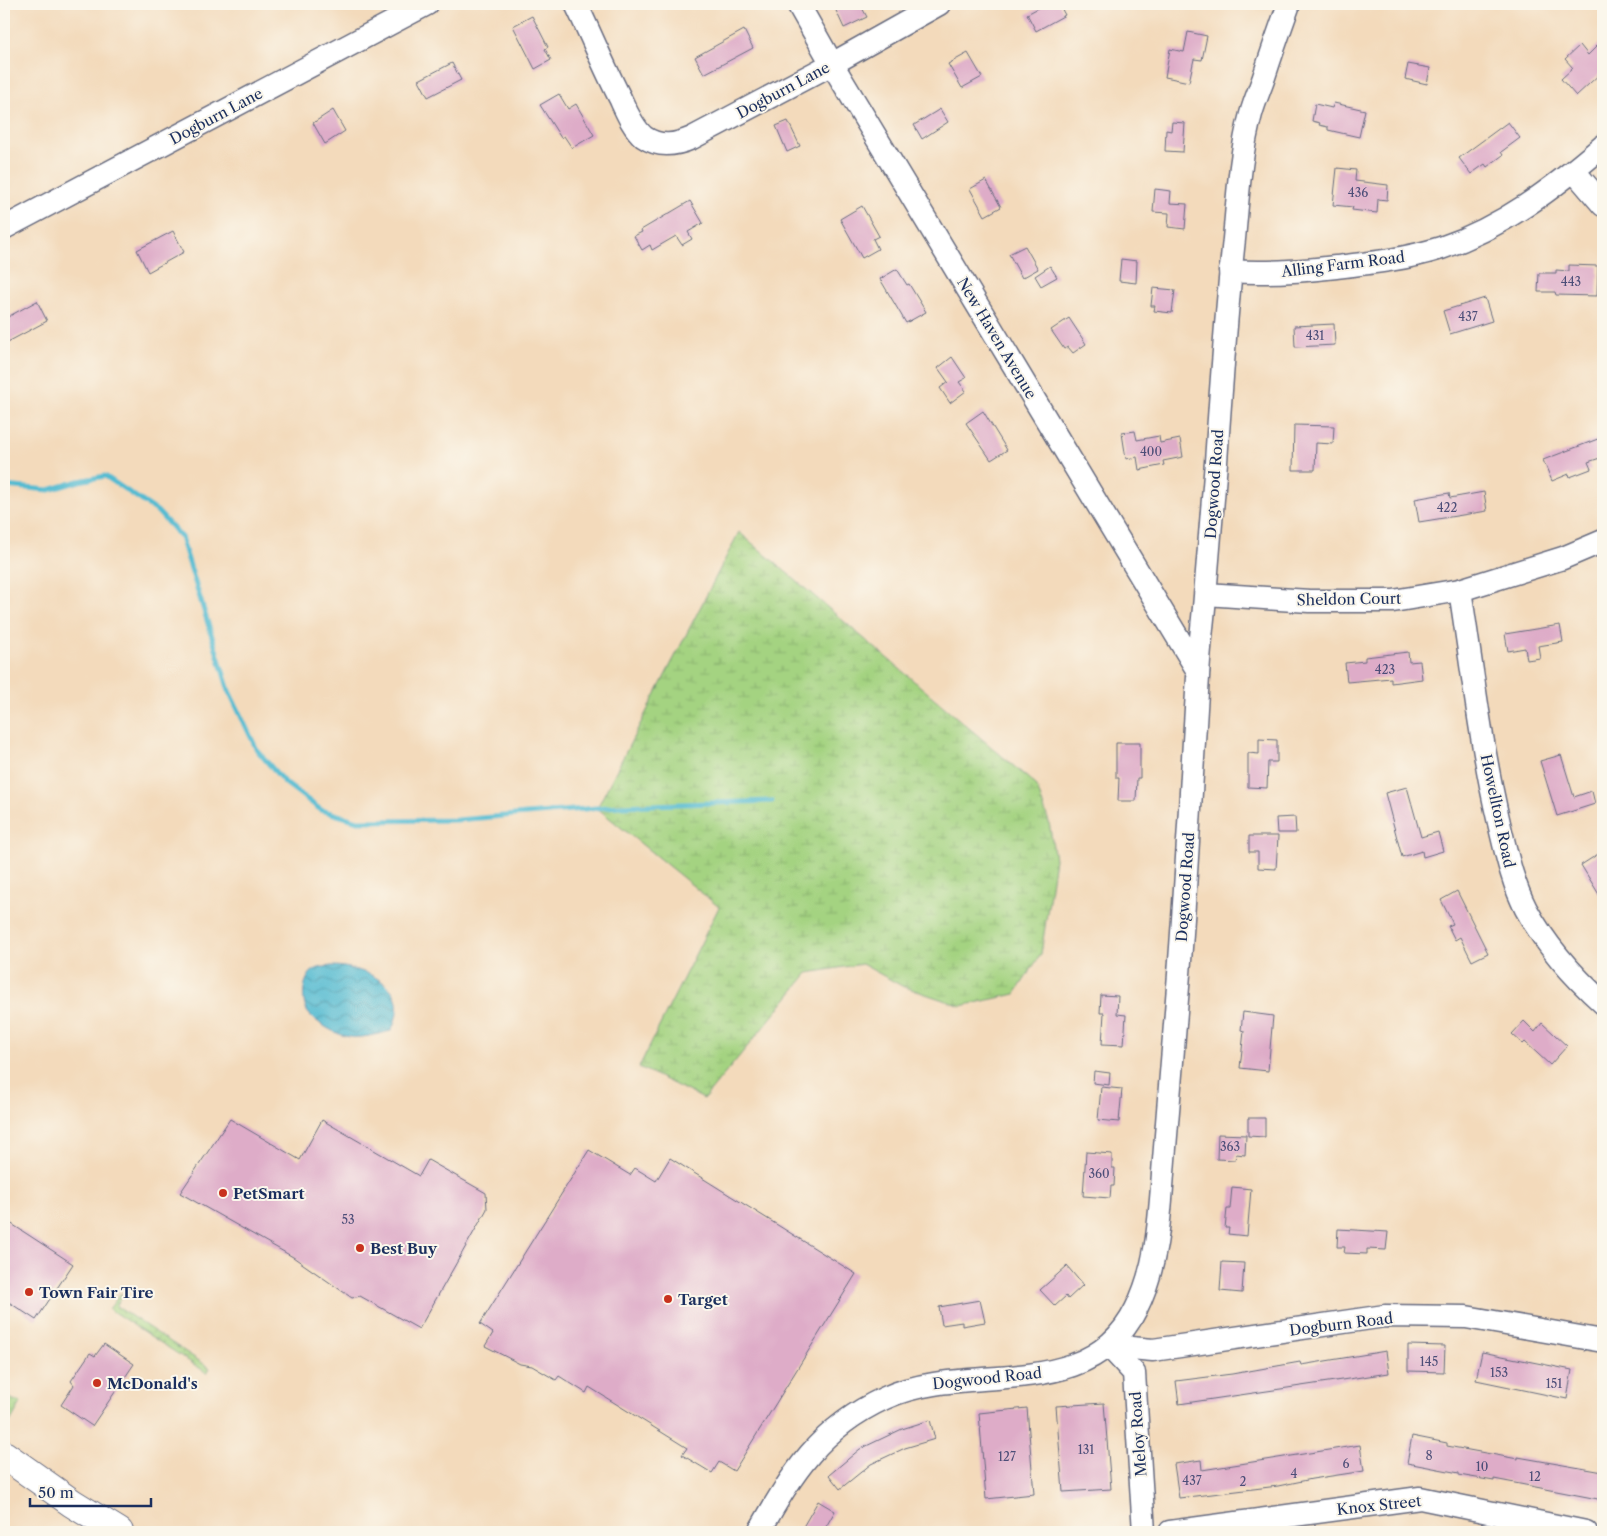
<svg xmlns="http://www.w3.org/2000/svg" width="1607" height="1536" font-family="'Libre Caslon Text',serif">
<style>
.grass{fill:url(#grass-dots);stroke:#608170}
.wetland{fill:url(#wetland-marsh);stroke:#608170}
.water{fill:url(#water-waves);stroke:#387598}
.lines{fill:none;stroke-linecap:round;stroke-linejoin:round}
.stream{stroke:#54bbd1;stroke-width:5}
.building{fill:#deacc8}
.minor-casing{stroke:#676b7f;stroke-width:25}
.major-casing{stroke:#676b7f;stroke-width:30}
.minor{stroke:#fff;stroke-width:22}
.major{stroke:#fff;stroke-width:28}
.poi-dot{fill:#c8321e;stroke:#fbf7ec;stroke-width:2}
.labels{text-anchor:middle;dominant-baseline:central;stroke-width:4;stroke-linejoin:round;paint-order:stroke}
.number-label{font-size:12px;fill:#4c4e78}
.street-label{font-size:15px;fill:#1b2f5e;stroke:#fbf7ec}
.poi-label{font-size:15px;font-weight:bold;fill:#1b2f5e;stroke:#fbf7ec;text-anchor:start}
</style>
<defs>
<pattern id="grass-dots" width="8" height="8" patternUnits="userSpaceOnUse" patternTransform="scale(1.25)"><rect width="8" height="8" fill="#a4d381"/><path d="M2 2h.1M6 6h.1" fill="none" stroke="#8db572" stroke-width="1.8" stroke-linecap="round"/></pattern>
<pattern id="wetland-marsh" width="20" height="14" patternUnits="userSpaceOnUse" patternTransform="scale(1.25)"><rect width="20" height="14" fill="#a4d381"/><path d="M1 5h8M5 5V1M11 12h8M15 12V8" fill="none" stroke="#8db572"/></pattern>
<pattern id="water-waves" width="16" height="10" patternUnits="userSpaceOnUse" patternTransform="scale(1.25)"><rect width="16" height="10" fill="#54bbd1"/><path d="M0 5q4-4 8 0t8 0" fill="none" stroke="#4598ad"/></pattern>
</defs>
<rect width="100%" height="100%" fill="#fbf7ec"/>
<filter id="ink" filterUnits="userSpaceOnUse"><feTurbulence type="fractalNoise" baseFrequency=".02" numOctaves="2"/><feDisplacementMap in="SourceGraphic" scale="10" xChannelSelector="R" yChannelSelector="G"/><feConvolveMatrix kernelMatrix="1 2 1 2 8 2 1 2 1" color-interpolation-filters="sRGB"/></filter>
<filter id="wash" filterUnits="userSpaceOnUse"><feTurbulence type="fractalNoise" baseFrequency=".0096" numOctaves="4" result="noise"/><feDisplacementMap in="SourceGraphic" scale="20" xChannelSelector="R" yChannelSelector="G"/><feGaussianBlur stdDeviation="1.12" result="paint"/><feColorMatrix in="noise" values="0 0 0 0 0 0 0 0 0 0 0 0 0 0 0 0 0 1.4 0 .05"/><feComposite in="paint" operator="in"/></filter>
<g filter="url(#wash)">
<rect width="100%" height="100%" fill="#f3dabb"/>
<g class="grass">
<polygon points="121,1293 122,1296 116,1306 210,1368 207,1373 109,1309"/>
<polygon points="4,1392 9,1395 9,1398 21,1403 10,1422 4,1425"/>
</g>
<polygon class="wetland" points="739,532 1036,785 1049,822 1055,859 1041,954 1015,994 961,1006 902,986 862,964 808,973 704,1099 639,1067 719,907 597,808"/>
<path class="water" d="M331 966C346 966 360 970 373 976 399 990 403 1005 391 1031 377 1034 359 1040 345 1036 334 1033 317 1023 309 1014 300 1003 302 975 316 969 320 967 326 967 331 966Z"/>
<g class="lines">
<polyline class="stream" points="4,486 49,490 79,481 105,476 157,511 181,537 229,691 257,750 284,782 321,810 358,821 457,820 620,806 772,801"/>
</g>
<g id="blocks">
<g class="building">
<polygon points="833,4 860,4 867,17 844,28"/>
<polygon points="1046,4 1059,4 1065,15 1036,31 1027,14"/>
<polygon points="532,16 548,47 545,49 551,60 535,69 513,26"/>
<polygon points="744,30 753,48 704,74 695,57"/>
<polygon points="1188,32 1207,36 1202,60 1194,59 1189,82 1165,77 1170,49 1184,52"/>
<polygon points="1603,40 1603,71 1576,96 1561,79 1573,68 1565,59 1580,45 1588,55"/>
<polygon points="968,53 982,77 962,88 948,64"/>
<polygon points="452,63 461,80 428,97 419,80"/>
<polygon points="1408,64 1430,68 1427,84 1405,79"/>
<polygon points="559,94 568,109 576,104 594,135 572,148 564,136 561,138 540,105"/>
<polygon points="1334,103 1365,110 1359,137 1328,130 1328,127 1319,125 1320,123 1312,121 1315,104 1332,108"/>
<polygon points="940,109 948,122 922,139 914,125"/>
<polygon points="333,110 345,131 325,144 313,123"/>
<polygon points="788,121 800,146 787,152 776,126"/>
<polygon points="1172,122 1185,123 1183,152 1165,151 1166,130 1171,131"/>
<polygon points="1508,122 1520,138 1501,152 1503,155 1487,167 1485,164 1471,174 1459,158"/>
<polygon points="1337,168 1356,170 1355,181 1388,185 1387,200 1378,199 1377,213 1352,210 1353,207 1333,205"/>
<polygon points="986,180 1001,207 985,216 970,189"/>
<polygon points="1155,189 1171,191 1170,203 1187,204 1185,229 1168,227 1169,213 1153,212"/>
<polygon points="690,201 703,223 688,232 692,239 682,245 676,236 652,250 650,245 642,250 634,236 642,232 641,230"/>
<polygon points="862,206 879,236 873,239 878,249 862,258 840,219"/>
<polygon points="173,231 184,252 148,272 137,250"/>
<polygon points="1025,246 1038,269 1022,278 1009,254"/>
<polygon points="1121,259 1137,261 1136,283 1119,281"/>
<polygon points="1569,265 1598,266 1597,296 1556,295 1555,292 1538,292 1539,273 1556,273 1556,270 1569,271"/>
<polygon points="1050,266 1057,277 1041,286 1035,276"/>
<polygon points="897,269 907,285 909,284 926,312 906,323 880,279"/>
<polygon points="1153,288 1175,290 1172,313 1154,311 1155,306 1151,306"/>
<polygon points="1485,298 1492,321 1450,334 1443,311"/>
<polygon points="37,301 47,321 4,344 4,319"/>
<polygon points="1069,318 1086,344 1073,353 1068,347 1064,349 1051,330"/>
<polygon points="1334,324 1335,345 1295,347 1294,326"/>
<polygon points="952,357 966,378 959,382 966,391 950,403 940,388 948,382 938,368"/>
<polygon points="983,411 1007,450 991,460 966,423"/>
<polygon points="1294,425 1334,426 1333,444 1316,443 1315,470 1293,470"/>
<polygon points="1135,431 1137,440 1159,436 1160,443 1180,439 1183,457 1163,461 1164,465 1139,470 1137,457 1126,459 1122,433"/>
<polygon points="1603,437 1603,457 1588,462 1591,469 1570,477 1569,474 1552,481 1543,460"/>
<polygon points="1484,492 1487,511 1419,522 1415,499 1449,493 1450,498"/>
<polygon points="1560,625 1563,642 1538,646 1540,658 1527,660 1525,648 1508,651 1505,634"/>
<polygon points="1408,652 1409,662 1420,661 1422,679 1391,683 1391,678 1347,682 1345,663 1365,661 1365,657"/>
<polygon points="1259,739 1277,740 1277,762 1268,762 1267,788 1248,787 1248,753 1259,754"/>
<polygon points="1116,743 1140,743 1140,778 1137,778 1136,801 1118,801 1119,778 1116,778"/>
<polygon points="1561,755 1574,797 1592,791 1595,804 1557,816 1540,761"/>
<polygon points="1407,787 1421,837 1438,832 1443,851 1423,857 1422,851 1402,857 1385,793"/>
<polygon points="1295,817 1296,833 1277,833 1276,818"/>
<polygon points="1249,836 1278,836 1276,869 1258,868 1258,852 1249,852"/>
<polygon points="1603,851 1603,901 1581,865"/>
<polygon points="1457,891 1488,953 1472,961 1460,937 1455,940 1448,926 1453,924 1441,900"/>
<polygon points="1101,995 1118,996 1117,1014 1126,1015 1124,1045 1102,1044 1104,1013 1100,1013"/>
<polygon points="1243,1012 1273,1016 1268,1071 1240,1068 1244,1031 1241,1030"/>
<polygon points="1524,1021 1535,1032 1542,1023 1567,1046 1550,1065 1525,1042 1523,1044 1512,1034"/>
<polygon points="1094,1071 1110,1073 1109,1085 1093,1083"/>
<polygon points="1101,1087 1122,1089 1119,1122 1098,1120"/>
<polygon points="1248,1118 1265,1118 1265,1137 1248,1136"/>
<polygon points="230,1119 300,1160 322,1120 419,1176 428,1160 486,1193 487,1209 419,1329 360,1296 352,1298 293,1257 180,1193"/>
<polygon points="1218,1134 1246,1135 1245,1155 1236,1154 1235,1160 1217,1159"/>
<polygon points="589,1150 630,1175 635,1168 656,1181 670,1158 856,1274 734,1471 719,1462 712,1473 682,1455 687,1448 589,1387 586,1393 559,1376 556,1380 532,1366 520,1364 485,1346 493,1333 480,1324"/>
<polygon points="1086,1152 1112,1154 1112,1168 1115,1168 1114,1186 1111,1186 1110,1198 1083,1196"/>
<polygon points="1232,1187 1251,1189 1247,1236 1228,1234 1229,1228 1225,1228 1227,1209 1230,1209"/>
<polygon points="4,1219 73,1264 36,1320 4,1299"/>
<polygon points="1338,1229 1388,1232 1386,1250 1367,1249 1367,1254 1344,1253 1345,1247 1337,1247"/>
<polygon points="1222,1262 1244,1263 1242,1293 1220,1291"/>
<polygon points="1067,1266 1083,1285 1068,1299 1066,1296 1055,1306 1040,1290"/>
<polygon points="980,1300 985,1322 962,1326 962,1322 942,1325 939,1307"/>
<polygon points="104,1344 134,1364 92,1426 61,1405 74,1385 71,1381 90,1353 95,1356"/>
<polygon points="1408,1345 1445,1346 1444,1372 1408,1371"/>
<polygon points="1386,1351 1389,1373 1179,1404 1176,1381 1232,1374 1300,1362 1301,1365"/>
<polygon points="1482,1352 1572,1370 1567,1399 1476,1380"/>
<polygon points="1104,1403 1111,1489 1063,1492 1056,1406"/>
<polygon points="1027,1408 1034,1494 986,1499 979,1413"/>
<polygon points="930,1420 935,1439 905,1448 871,1464 840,1489 829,1475 860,1449 902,1429"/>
<polygon points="1412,1436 1447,1443 1447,1446 1518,1459 1518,1457 1603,1472 1603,1500 1494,1479 1494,1481 1459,1475 1459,1473 1407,1463"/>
<polygon points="1360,1445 1364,1471 1312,1479 1278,1486 1179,1498 1174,1464 1201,1460 1202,1470"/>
<polygon points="818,1501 835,1511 823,1532 800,1532"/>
</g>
</g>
</g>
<g filter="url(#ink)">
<use href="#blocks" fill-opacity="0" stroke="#676b7f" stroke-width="1"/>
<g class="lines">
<defs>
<g id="minor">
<path d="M576 4C591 35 604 67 620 98 626 111 633 128 644 137 660 148 676 145 692 138L832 64 939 4"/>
<polyline points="798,4 832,64 1198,671"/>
<polyline points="1574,171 1603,205"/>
<polyline points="4,228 427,4"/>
<path d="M1230 271C1265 274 1301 271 1336 267 1371 263 1407 259 1441 248 1503 227 1554 188 1603 146"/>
<path d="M1460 590C1472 667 1481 746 1499 823 1506 852 1512 882 1526 909 1545 944 1574 977 1603 1003"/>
<polyline points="1206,594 1309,601 1393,601 1460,590 1563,558 1603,541"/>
<polyline points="1109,1346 1153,1350 1385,1316 1466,1317 1603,1341"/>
<polyline points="1109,1346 1134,1373 1144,1532"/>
<path d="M759 1532C793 1472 820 1428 885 1398 965 1360 1089 1406 1136 1309 1159 1264 1160 1210 1164 1160 1168 1107 1173 1053 1177 999 1186 892 1191 784 1198 677 1199 650 1203 623 1205 596 1209 552 1212 507 1216 462 1221 388 1226 313 1234 239 1238 197 1240 154 1251 114 1254 103 1259 91 1263 80 1271 55 1280 29 1289 4"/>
<polyline points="1170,1532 1420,1498 1586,1532"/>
</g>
<polyline id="major" points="4,1455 72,1503 119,1532"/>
</defs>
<use href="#minor" class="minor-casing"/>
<use href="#major" class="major-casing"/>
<use href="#minor" class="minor"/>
<use href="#major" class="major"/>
</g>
</g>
<g class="poi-dot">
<circle cx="223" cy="1193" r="5"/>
<circle cx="360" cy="1248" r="5"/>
<circle cx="29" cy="1292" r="5"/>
<circle cx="668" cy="1299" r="5"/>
<circle cx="97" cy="1383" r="5"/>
</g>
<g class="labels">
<g class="number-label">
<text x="1358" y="192">436</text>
<text x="1571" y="281">443</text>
<text x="1468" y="316">437</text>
<text x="1315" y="335">431</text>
<text x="1151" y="451">400</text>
<text x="1447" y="507">422</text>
<text x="1385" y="669">423</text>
<text x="1230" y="1146">363</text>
<text x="1099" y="1173">360</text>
<text x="348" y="1219">53</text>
<text x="1429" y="1361">145</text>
<text x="1499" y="1372">153</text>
<text x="1554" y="1383">151</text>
<text x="1086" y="1449">131</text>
<text x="1429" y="1455">8</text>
<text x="1007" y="1456">127</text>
<text x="1346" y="1463">6</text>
<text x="1482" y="1466">10</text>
<text x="1294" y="1473">4</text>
<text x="1535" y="1476">12</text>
<text x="1192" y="1480">437</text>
<text x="1243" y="1481">2</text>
</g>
<g class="street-label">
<text transform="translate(783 90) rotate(-28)">Dogburn Lane</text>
<text transform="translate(216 116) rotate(-28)">Dogburn Lane</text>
<text transform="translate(1343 264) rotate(-7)">Alling Farm Road</text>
<text transform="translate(997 338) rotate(59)">New Haven Avenue</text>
<text transform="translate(1214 484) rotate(-86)">Dogwood Road</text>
<text transform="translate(1349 599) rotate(-1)">Sheldon Court</text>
<text transform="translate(1498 811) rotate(78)">Howellton Road</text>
<text transform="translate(1185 887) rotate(-86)">Dogwood Road</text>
<text transform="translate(1341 1324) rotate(-7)">Dogburn Road</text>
<text transform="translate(987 1378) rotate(-6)">Dogwood Road</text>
<text transform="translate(1138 1434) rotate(-94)">Meloy Road</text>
<text transform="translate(1379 1505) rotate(-6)">Knox Street</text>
</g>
<g class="poi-label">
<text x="233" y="1193">PetSmart</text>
<text x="370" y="1248">Best Buy</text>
<text x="39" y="1292">Town Fair Tire</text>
<text x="678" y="1299">Target</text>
<text x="107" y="1383">McDonald's</text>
</g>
</g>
<rect width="1607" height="1536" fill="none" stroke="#fbf7ec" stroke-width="20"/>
<path d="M30 1498v8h121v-8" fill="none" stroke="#1b2f5e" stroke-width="2.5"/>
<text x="38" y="1498" font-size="15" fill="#1b2f5e" stroke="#fbf7ec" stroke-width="4" paint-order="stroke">50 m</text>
</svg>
